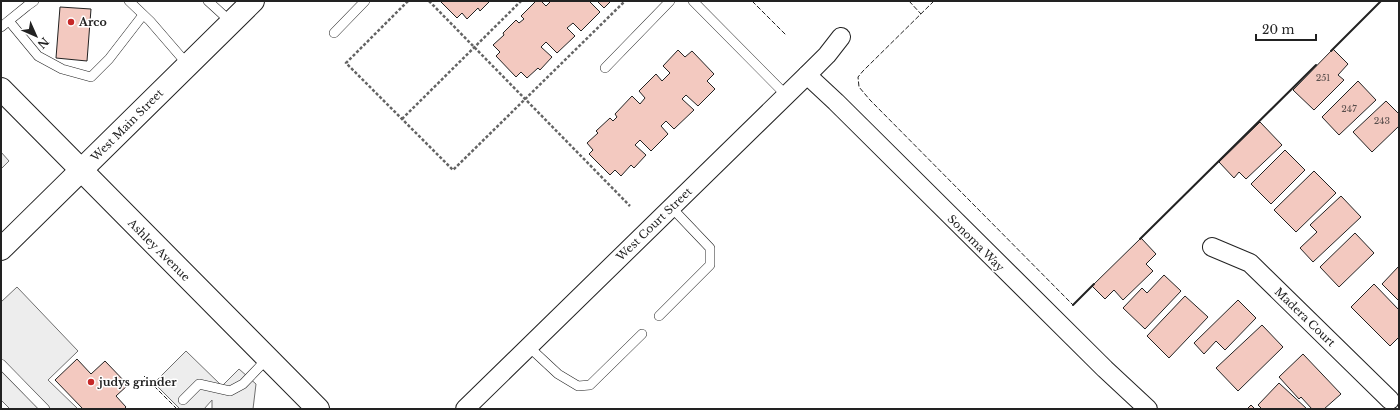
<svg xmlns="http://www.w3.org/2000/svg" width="1400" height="410" font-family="'Libre Baskerville',serif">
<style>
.parking{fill:#ededed;stroke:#6f6f6f}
.building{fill:#f3c9c0;stroke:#222}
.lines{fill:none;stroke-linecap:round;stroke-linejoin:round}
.service-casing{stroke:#222;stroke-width:10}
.minor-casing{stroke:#222;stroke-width:20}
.tertiary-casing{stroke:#222;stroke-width:24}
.primary-casing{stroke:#222;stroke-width:24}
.path{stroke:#646464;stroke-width:2.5;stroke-dasharray:3 2;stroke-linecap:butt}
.service{stroke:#fff;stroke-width:9}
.minor{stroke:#fff;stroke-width:18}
.tertiary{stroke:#fff;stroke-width:22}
.primary{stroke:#fff;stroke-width:22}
.fence{stroke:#222;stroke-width:1;stroke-dasharray:5 2;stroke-linecap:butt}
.wall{stroke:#222;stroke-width:2}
.poi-dot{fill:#c62828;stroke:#fff;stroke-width:1.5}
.labels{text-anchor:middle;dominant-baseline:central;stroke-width:3;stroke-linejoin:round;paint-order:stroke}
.number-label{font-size:9px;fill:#564c4a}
.poi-label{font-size:11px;font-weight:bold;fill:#222;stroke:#fff;text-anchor:start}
.street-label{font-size:11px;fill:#222;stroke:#fff}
</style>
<rect width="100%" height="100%" fill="#fff"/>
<g class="parking">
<polygon points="1,152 9,161 1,169"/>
<polygon points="17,287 78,351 48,380 78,409 10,409 1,400 1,302"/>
<polygon points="186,351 222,386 239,369 256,384 253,409 212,409 212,400 204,409 180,409 154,383"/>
</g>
<g class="building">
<polygon points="440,1 490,1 480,11 478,8 467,19 462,13 457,18"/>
<polygon points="536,1 541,1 546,6 551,1 589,1 600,12 581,31 573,23 567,28 575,36 557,53 546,42 541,47 552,57 540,70 538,68 527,78 521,72 516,77 496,56 500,52 493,45 504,35 503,33 516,20 519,23 524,19 521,16"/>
<polygon points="597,1 611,1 604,8"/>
<polygon points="60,7 91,9 87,61 56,58"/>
<polygon points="1333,49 1348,64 1338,75 1344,80 1314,110 1293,90"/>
<polygon points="678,50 685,57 692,51 714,74 707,81 715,89 698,106 686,95 682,99 694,110 674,129 666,121 661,126 668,134 651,151 640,140 635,145 646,155 634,168 631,165 621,176 615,170 610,175 589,154 593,150 587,143 598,133 596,131 610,118 613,121 617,117 615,114 632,96 640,104 645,98 639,91 656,74 662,81 670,73 663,66"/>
<polygon points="1358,81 1376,100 1339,135 1322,117"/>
<polygon points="1386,101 1399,114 1399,126 1372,152 1353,132"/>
<polygon points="1260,122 1282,145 1246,179 1239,172 1234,178 1219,162"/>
<polygon points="1285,150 1305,170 1271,204 1251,184"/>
<polygon points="1314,171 1336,193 1296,232 1274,210"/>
<polygon points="1341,196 1361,217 1313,262 1300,248 1317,232 1310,225"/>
<polygon points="1355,233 1374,253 1339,287 1320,267"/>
<polygon points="1141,238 1156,254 1146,264 1153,271 1123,300 1114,290 1105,299 1092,286"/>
<polygon points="1399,266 1399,301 1382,284"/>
<polygon points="1164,275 1181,291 1145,329 1123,308 1142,288 1147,293"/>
<polygon points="1374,284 1399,310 1399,337 1390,346 1351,307"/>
<polygon points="1185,296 1208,317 1169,358 1147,336"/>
<polygon points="1238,300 1256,318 1225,350 1216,341 1204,354 1194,343"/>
<polygon points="1262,325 1283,347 1238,391 1216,368"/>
<polygon points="1303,354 1341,394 1324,409 1312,409 1301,397 1299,399 1279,377"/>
<polygon points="77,359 91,374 105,361 128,385 116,396 126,407 124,409 83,409 55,380"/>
<polygon points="1279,383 1307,409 1262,409 1258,405"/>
<polygon points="1251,405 1255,409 1247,409"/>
</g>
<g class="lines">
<defs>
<g id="service">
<polyline points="129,1 150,21 188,65"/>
<polyline points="208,1 231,22"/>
<polyline points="693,1 786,95"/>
<polyline points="9,21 38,56 62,69 91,77 109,59 143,15"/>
<polyline points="1,27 27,6 34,1"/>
<polyline points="334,33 365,1"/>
<polyline points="605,68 670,1"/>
<polyline points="659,316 710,265 710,248 671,207"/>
<polyline points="529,347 558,374 578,386 590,385 642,334"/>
<polyline points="1,364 45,409"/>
<polyline points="183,400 199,384 230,391 243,384 267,359"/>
</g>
<g id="minor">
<polyline points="807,75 836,102 1105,369 1148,409"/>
<polyline points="1212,247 1250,263 1390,400"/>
<polyline points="465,409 807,75 827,55 841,37"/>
</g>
<polyline id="tertiary" points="1,89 318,409"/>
<polyline id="primary" points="1,249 253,1"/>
</defs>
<use href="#service" class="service-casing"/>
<use href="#minor" class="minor-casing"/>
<use href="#tertiary" class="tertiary-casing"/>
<use href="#primary" class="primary-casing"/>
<g class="path">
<polyline points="408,1 346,63 453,170 625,1"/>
<polyline points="429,1 630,206"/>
<polyline points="402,119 521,1"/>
</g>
<use href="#service" class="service"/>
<use href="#minor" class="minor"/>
<use href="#tertiary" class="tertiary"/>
<use href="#primary" class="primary"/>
<g class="fence">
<polyline points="182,1 183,2"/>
<polyline points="752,1 786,35"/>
<polyline points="909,1 921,14"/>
<polyline points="934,1 863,71 858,77 859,87 870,100 1073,305"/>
<polyline points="144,376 177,409"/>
</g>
<g class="wall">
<polyline points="1331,51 1381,1"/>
<polyline points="1140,239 1316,65"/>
<polyline points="1073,305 1094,284"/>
</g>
</g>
<g class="poi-dot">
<circle cx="71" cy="22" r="4"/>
<circle cx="91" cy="382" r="4"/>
</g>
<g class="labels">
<g class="number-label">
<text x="1323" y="77">251</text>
<text x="1349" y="108">247</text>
<text x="1382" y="120">243</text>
</g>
<g class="poi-label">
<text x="79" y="22">Arco</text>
<text x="99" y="382">judys grinder</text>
</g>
<g class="street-label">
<text transform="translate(127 125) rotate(-45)">West Main Street</text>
<text transform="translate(654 224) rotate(-44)">West Court Street</text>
<text transform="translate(976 243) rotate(45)">Sonoma Way</text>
<text transform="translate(159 250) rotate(45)">Ashley Avenue</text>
<text transform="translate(1305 317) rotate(44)">Madera Court</text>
</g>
</g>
<rect width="1400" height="410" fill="none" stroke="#222222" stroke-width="4"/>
<g transform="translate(36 36) rotate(135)" stroke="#ffffff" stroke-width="3" paint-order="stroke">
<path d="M0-3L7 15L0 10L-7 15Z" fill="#222222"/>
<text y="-6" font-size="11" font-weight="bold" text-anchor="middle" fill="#222222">N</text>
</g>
<path d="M1256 34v6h60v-6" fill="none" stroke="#222222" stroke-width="2"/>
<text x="1262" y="34" font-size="12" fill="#222222" stroke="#ffffff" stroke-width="3" paint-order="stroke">20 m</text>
</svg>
